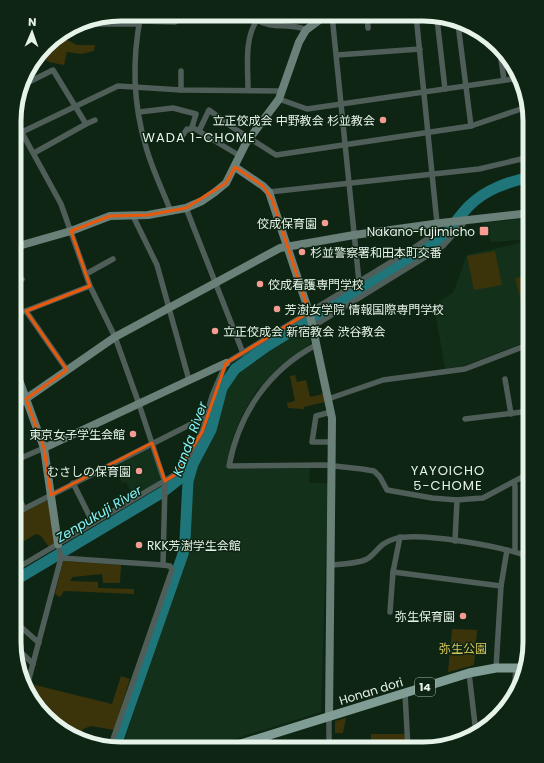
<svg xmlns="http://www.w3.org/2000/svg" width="544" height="763" font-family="Poppins,'Noto Sans JP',sans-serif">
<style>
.built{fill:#13301a}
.green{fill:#3b340b}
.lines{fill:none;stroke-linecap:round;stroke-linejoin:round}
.river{stroke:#1e767a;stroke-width:11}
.street{stroke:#4f5e59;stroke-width:5.5}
.secondary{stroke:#6a817a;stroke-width:8}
.primary{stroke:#7f9d94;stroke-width:9}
.marked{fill:none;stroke:#e8590c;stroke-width:3;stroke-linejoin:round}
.poi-dot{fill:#f59c93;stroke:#0f2514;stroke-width:1.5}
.labels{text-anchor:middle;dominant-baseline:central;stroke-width:3;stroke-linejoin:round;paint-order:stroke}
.shield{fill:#0f2514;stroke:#a6b5a8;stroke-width:1}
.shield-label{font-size:11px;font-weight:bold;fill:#e6f3e8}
.poi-label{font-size:12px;fill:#e6f3e8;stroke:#0f2514;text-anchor:end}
.park-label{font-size:12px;fill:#d6c559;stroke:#0f2514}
.street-label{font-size:12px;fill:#e6f3e8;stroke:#0f2514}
.neighbourhood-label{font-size:13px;letter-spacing:1px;fill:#e6f3e8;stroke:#0f2514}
.water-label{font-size:13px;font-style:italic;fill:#86f6fc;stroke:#0f2514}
.rim{fill:none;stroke:#e6f3e8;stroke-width:5}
</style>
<rect width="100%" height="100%" fill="#0f2514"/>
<g class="built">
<polygon points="530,218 530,246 520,240 491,242 483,223"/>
<polygon points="520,243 530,249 530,340 465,365 445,369 434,305 453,293 467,255"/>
<polygon points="306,326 311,343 280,366 256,391 241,417 232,440 227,469 310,468 309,483 328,483 321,712 206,748 122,748 187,550 192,483 199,461 210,440 229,383 238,370 252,359"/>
<polygon points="148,448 151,449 160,477 159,482 133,496 126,482 122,483 120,479 124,476 117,465"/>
</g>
<g class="green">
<polygon points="59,36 77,45 95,45 94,51 81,54 67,52 64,65 49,62 39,55 51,41"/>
<polygon points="495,251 502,285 474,290 467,256"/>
<polygon points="530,275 530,336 515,278"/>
<polygon points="295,375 297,382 306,380 310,397 323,394 325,402 304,407 304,409 288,408 287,403 295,401 290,376"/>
<polygon points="48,500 55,542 49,547 41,536 36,534 14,547 14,517"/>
<polygon points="63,561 121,565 120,583 103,583 102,574 73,577 70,581 98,582 98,588 134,589 134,594 66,591 64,591 60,597 55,594"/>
<polygon points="452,629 477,630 474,665 448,672"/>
<polygon points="121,676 130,679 114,730 91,726 83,729 80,737 56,727 28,693 31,684 112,704"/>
<polygon points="346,718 343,733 335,733 335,721"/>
<rect x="371" y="734" width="35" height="14"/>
</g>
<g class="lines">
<g class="river">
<polyline points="14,581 163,492 182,477 190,468"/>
<path d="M115 748 183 554 185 540 188 481 193 464 211 430 222 388 235 369 267 346 442 239C452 228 459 216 469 206 486 189 508 182 530 177"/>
</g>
<g class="street">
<path d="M141 14C132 58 133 104 146 147 152 169 163 191 171 212"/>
<path d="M255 14 257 20C272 30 291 22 306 30"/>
<polyline points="332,15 359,282"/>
<polyline points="367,15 368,28"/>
<polyline points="408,15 423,20 445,18"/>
<polyline points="437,19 445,89"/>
<polyline points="140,21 175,22 185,15 231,14"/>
<polyline points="79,24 139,24"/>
<polyline points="458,24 471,126"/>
<polyline points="500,52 504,80"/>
<polyline points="337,55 420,49"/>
<polyline points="23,85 53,70 86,124 34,153"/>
<path d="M248 89C248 67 244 39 257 20"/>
<polyline points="181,90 181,71"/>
<polyline points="279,99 307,109 520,78"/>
<polyline points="139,112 173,108 196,114 192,127"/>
<polyline points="15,120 61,204 90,286 115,337 139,404 165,483 163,565"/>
<polyline points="86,124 95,120"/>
<polyline points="199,131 209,110 232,127 276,155 471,126 527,107"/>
<polyline points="22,132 118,86 181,90 281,91"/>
<polyline points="183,135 187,129 190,130 192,127 240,156"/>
<polyline points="269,192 479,169 530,157"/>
<polyline points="186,208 243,353"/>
<polyline points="133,216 157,265 189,380"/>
<polyline points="86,274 113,259"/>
<polyline points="15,282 22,279"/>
<polyline points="26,311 67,370"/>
<polyline points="15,315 90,286"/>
<polyline points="312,327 443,246 463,224 464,220"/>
<path d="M316 345C269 370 239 413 229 466L325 465 362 469 374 471 380 477 387 490 432 498 457 500 469 499 483 498 530 473"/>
<polyline points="505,379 511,414"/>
<polyline points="328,399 383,380 465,369 530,344"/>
<polyline points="331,412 316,416 312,442 332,442"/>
<polyline points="465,419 530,411"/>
<polyline points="14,461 44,448"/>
<polyline points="514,482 515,486 515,551"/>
<polyline points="73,483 93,523"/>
<polyline points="14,486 24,509"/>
<polyline points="14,514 207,416"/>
<polyline points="455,541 457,500"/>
<polyline points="61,558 163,565 170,566 172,570 110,748"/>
<path d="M331 565C341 564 358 564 367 559 377 553 378 544 394 539 420 531 504 547 530 557"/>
<polyline points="14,570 176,474 183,466 202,432 212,396 226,363 409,251 436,233 437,223 416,15"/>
<polyline points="393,572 501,586"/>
<polyline points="390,612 393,572 400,537"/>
<polyline points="20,626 39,643"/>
<polyline points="15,646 33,664"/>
<polyline points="496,668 501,586 507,550"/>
<polyline points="469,673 476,733"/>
<polyline points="26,690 61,558 58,544"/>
<polyline points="405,693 408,749"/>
<polyline points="514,694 516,668"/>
<polyline points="268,736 271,749"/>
<polyline points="329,749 329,717"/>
</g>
<g class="secondary">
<polyline points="235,167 263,186 269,192 310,315 332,418 329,717"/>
<polyline points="15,247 71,231 110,216 148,215 186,208 202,201 215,192 226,183 246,143 279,99 299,42 306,30 326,15"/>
<polyline points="14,366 44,448 58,544"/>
<polyline points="14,407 115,337 280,248 354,235 441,223 530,213"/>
<polyline points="44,448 226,363"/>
</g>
<polyline class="primary" points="228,748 469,673 496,668 523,668"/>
</g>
<path class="marked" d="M235 167 263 186 272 199 309 312 226 363 202 432 176 474 165 481 152 443 51 495 44 448 26 399 67 370 26 311 90 286 71 231 110 216 148 215 186 208 226 183Z"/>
<g class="poi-dot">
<circle cx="383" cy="120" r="4"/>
<circle cx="325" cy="223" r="4"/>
<rect x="479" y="226" width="10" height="10" rx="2"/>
<circle cx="302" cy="252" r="4"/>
<circle cx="260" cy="284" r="4"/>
<circle cx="277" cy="309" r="4"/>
<circle cx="215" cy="331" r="4"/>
<circle cx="133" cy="434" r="4"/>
<circle cx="139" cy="471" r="4"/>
<circle cx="139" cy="545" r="4"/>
<circle cx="463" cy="616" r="4"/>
</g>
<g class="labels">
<rect class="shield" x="415" y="678" width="20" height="18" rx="3"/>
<g class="shield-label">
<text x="425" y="687">14</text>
</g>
<g class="poi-label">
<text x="375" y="120">立正佼成会 中野教会 杉並教会</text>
<text x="317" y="223">佼成保育園</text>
<text x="475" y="231">Nakano-fujimicho</text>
<text x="310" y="252" text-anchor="start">杉並警察署和田本町交番</text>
<text x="268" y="284" text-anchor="start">佼成看護専門学校</text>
<text x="285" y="309" text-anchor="start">芳澍女学院 情報国際専門学校</text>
<text x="223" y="331" text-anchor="start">立正佼成会 新宿教会 渋谷教会</text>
<text x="125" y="434">東京女子学生会館</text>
<text x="131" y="471">むさしの保育園</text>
<text x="147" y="545" text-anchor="start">RKK芳澍学生会館</text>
<text x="455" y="616">弥生保育園</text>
</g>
<g class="park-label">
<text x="463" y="648">弥生公園</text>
</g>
<g class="street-label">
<text transform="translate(371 691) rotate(-17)">Honan dori</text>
</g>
<g class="neighbourhood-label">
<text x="199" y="137">WADA 1-CHOME</text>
<text x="448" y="470">YAYOICHO<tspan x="448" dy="15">5-CHOME</tspan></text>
</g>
<g class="water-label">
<text transform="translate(190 439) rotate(-70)">Kanda River</text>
<text transform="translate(99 514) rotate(-31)">Zenpukuji River</text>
</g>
</g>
<path d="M0 0H544V763H0ZM121 21H423A100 100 0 0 1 523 121V642A100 100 0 0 1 423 742H121A100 100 0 0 1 21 642V121A100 100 0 0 1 121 21Z" fill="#0f2514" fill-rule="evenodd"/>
<path class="rim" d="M121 21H423A100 100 0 0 1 523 121V642A100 100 0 0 1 423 742H121A100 100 0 0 1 21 642V121A100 100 0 0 1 121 21Z"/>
<g transform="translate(32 32) rotate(2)" stroke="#0f2514" stroke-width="3" paint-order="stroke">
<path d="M0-3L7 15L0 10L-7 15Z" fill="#e6f3e8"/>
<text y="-6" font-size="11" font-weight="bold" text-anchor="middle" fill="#e6f3e8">N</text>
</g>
</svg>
